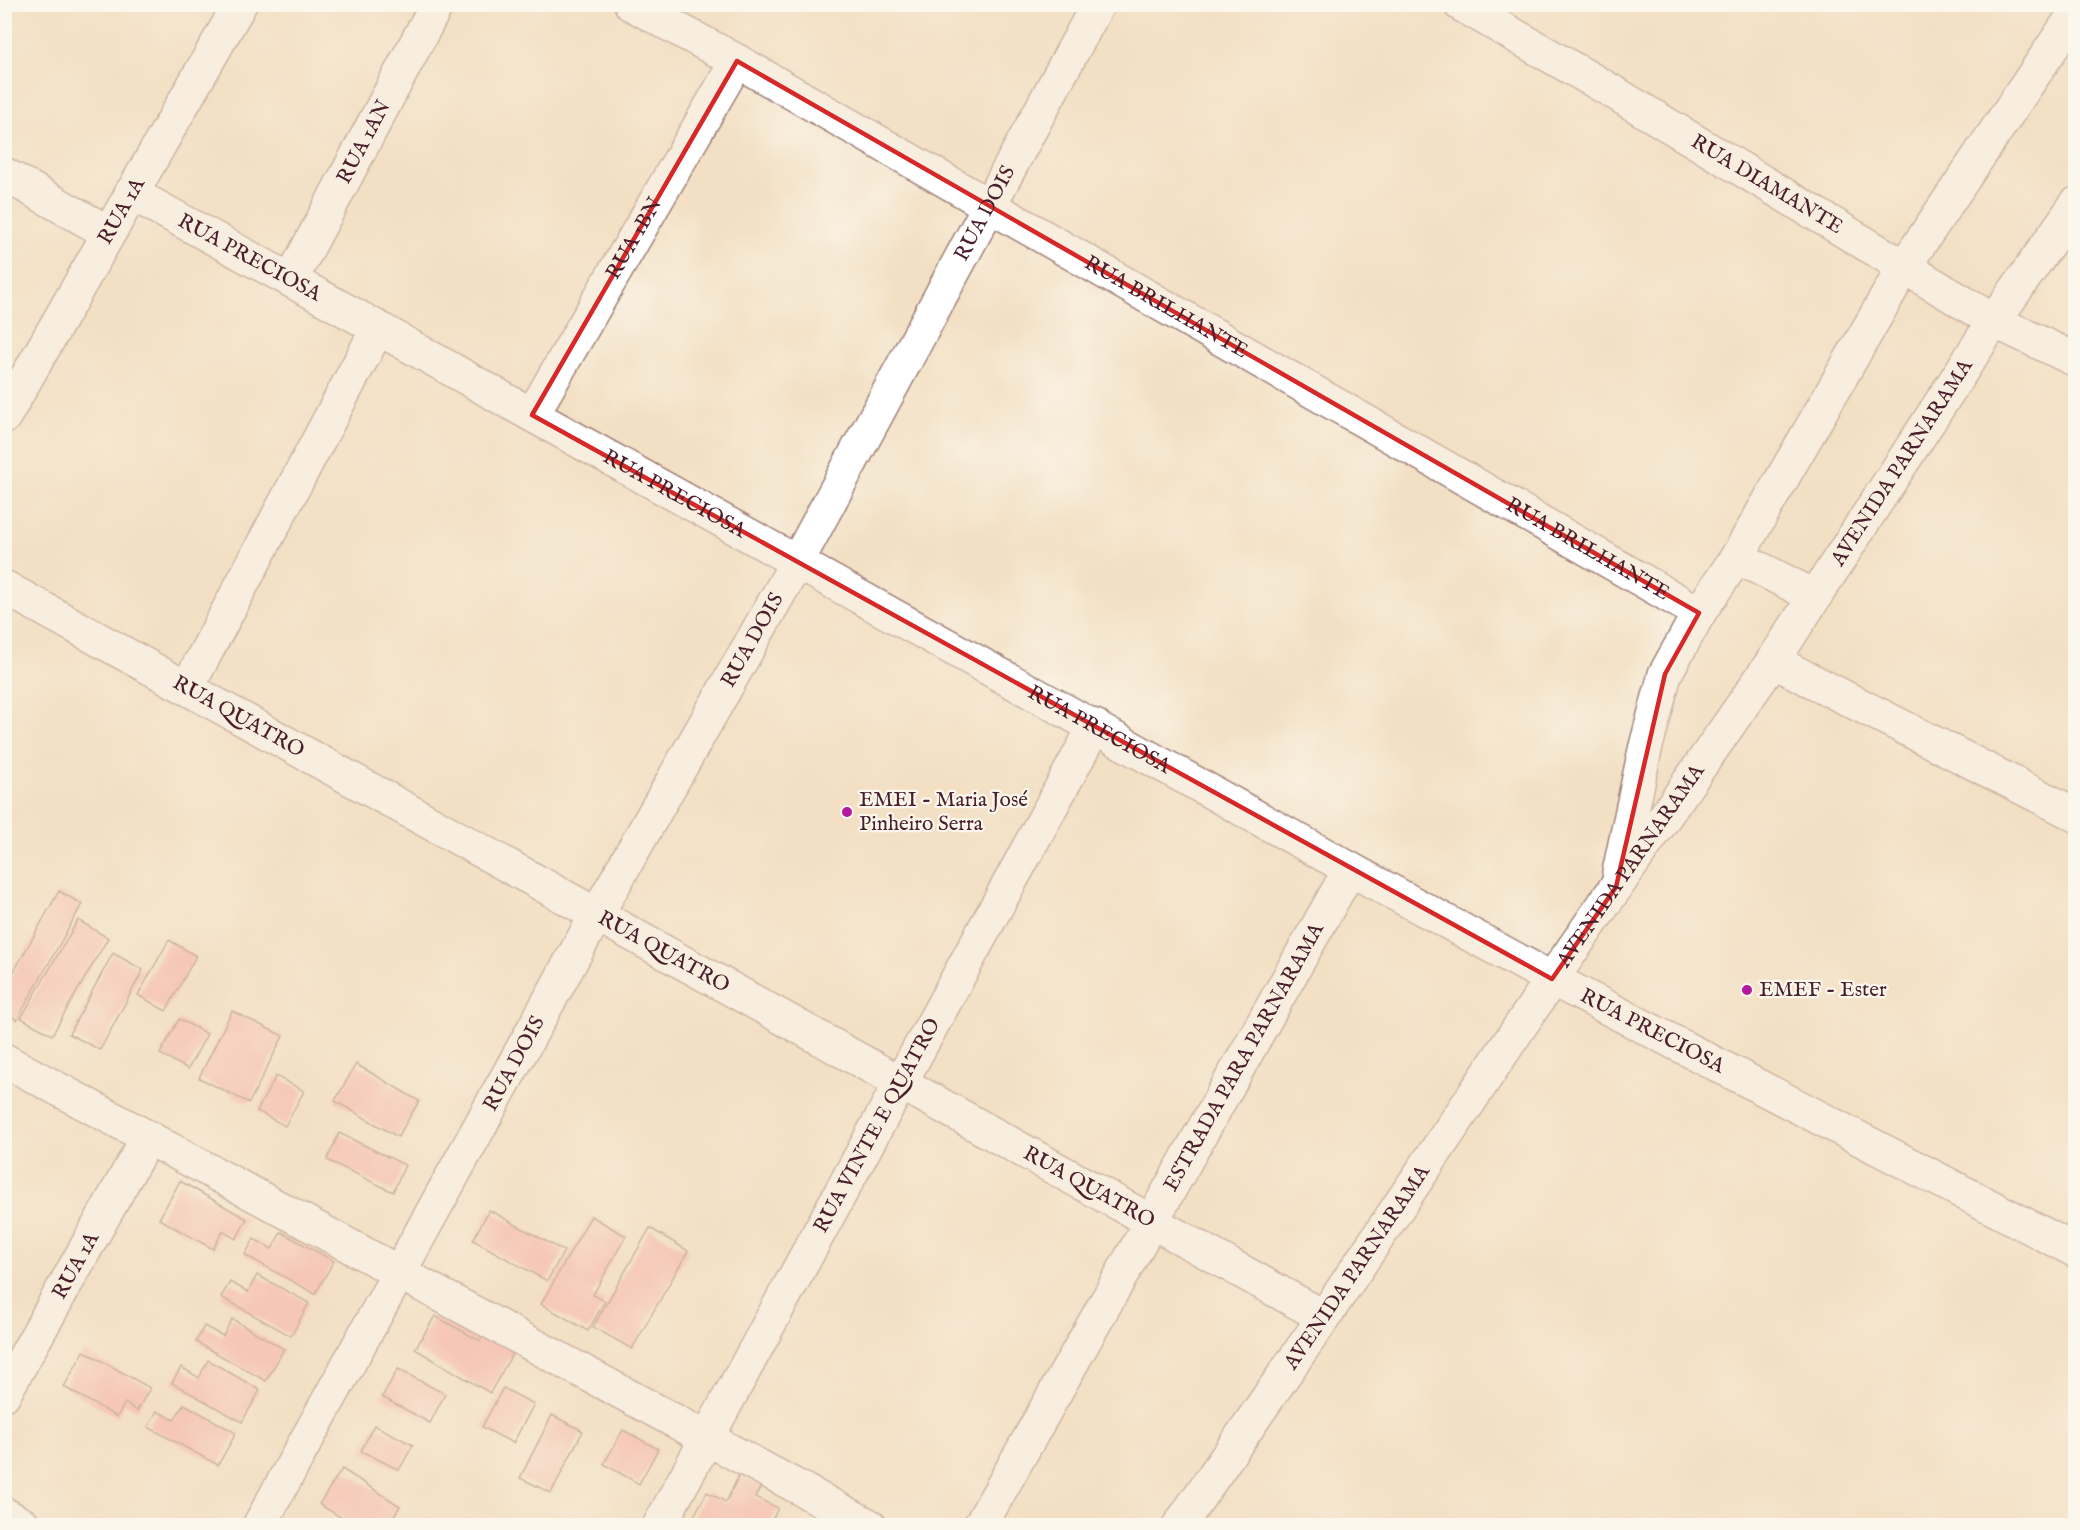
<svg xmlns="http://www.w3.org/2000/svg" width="2080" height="1530" font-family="'IM FELL English',serif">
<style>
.building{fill:#fba8a5}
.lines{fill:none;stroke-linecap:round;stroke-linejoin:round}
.minor-casing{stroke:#9e8078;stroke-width:36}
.minor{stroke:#fff;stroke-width:33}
.marked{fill:none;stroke:#d62828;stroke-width:4.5;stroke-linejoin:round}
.poi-dot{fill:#b5179e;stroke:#fbf7ec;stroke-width:2}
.labels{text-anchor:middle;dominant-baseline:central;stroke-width:4.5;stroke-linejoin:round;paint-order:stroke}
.street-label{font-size:21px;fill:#4a1f2b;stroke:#fbf7ec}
.poi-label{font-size:21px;fill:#4a1f2b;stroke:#fbf7ec;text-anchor:start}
</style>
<rect width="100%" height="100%" fill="#fbf7ec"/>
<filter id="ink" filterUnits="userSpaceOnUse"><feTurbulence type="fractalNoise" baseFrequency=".0167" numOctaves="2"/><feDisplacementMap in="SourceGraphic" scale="12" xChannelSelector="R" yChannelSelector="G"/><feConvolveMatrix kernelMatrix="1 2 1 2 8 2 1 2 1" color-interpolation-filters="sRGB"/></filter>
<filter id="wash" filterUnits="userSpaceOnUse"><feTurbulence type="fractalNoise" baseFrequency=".008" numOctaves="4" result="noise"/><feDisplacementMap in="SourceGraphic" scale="24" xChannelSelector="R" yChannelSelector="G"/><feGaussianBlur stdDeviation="1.35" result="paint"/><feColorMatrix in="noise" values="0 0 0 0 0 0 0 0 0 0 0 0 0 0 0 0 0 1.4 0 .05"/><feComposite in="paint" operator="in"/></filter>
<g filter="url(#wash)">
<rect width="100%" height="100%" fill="#f3e0c4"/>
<g id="blocks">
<g class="building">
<polygon points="59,891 82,904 17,1020 4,1012 4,989"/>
<polygon points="78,920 108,938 52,1035 21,1018"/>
<polygon points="169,940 196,956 166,1011 138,995"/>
<polygon points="113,953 143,970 100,1050 69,1034"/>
<polygon points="232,1011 283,1036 249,1103 199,1078"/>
<polygon points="179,1019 207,1034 188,1069 160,1054"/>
<polygon points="356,1064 419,1101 398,1137 335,1101"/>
<polygon points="276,1076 304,1091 285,1126 257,1111"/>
<polygon points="339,1133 405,1165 393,1192 327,1160"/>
<polygon points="180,1181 247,1219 236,1239 223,1231 213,1249 159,1219"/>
<polygon points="489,1210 564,1251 547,1281 473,1240"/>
<polygon points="591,1216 626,1236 593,1295 605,1301 588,1331 541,1304"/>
<polygon points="650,1228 688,1251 632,1349 593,1327"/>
<polygon points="281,1232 334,1261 315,1294 245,1255 254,1239 272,1249"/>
<polygon points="257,1275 309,1303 291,1336 221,1297 230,1282 248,1292"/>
<polygon points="435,1316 480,1341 485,1332 515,1349 490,1393 415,1349"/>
<polygon points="232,1319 284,1349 266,1381 196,1342 204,1326 223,1336"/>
<polygon points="84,1351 150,1388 137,1411 125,1403 117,1417 64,1387"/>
<polygon points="208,1360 260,1390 242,1422 172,1383 181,1367 199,1378"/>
<polygon points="398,1369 445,1394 430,1423 382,1397"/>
<polygon points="503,1388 534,1404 513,1443 482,1427"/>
<polygon points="184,1404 236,1433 218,1465 148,1427 157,1411 174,1420"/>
<polygon points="552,1415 583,1431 551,1493 520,1478"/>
<polygon points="374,1425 413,1445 399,1470 361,1451"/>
<polygon points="623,1430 658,1449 639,1484 604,1464"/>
<polygon points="342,1469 400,1506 388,1526 376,1523 374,1526 355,1526 319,1504"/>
<polygon points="739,1475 761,1486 755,1497 778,1508 769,1526 712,1526 694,1516 707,1492 726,1502"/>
</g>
</g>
</g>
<g filter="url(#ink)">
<use href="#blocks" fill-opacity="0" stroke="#9e8078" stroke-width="1.5"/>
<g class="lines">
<defs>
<g id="minor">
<path id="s1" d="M631 4 737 61 1699 613"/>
<path id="s2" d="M1460 4 1608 89 1994 321 2076 360"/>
<polyline points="4,174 109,233"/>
<path id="s3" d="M131 193 378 328 532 415 1350 869 1552 979 2076 1251"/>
<path id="s4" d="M291 280 437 4"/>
<path id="s5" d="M532 415 737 61"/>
<path id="s6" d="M4 417 240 4"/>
<polyline points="1737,557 1814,596"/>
<path id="s7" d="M4 587 1324 1317"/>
<polyline points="1773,661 2076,815"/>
<polyline points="187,688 378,328"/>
<polyline points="1619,872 1645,750 1665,674 1699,613 1737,557 1904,267 2076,12"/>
<polyline points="4,1060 870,1526"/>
<path id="s8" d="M4 1394 148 1137"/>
<polyline points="4,1514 25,1526"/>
<path id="s9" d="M259 1526 597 914 797 562 1098 4"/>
<path id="s10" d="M659 1526 1095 726"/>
<path id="s11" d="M980 1526 1350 869"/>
<path id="s12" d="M1179 1526 1324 1317 1552 979 1773 661 1994 321 2076 204"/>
</g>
</defs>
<use href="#minor" class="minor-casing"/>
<use href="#minor" class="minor"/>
</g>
</g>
<path d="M0 0H2080V1530H0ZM737 61 1699 613 1665 674 1616 887 1552 979 532 415Z" fill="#f3e0c4" fill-opacity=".55" fill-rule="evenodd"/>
<path class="marked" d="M737 61 1699 613 1665 674 1616 887 1552 979 532 415Z"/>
<g class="poi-dot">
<circle cx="847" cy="812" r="6"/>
<circle cx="1747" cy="990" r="6"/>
</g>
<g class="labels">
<g class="street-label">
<text stroke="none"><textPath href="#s4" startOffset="156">RUA 1AN</textPath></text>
<text stroke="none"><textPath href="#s2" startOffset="356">RUA DIAMANTE</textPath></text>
<text stroke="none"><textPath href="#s6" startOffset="237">RUA 1A</textPath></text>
<text stroke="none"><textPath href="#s9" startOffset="1500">RUA DOIS</textPath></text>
<text stroke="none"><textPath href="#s5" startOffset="204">RUA 1BN</textPath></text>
<text stroke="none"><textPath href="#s3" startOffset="135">RUA PRECIOSA</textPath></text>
<text stroke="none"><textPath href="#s1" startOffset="615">RUA BRILHANTE</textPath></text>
<text stroke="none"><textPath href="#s12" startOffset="1286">AVENIDA PARNARAMA</textPath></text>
<text stroke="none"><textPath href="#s3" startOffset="621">RUA PRECIOSA</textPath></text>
<text stroke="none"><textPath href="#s1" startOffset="1101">RUA BRILHANTE</textPath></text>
<text stroke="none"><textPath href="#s9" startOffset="1014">RUA DOIS</textPath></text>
<text stroke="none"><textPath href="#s7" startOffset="268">RUA QUATRO</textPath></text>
<text stroke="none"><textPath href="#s3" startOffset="1107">RUA PRECIOSA</textPath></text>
<text stroke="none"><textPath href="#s12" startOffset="800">AVENIDA PARNARAMA</textPath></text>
<text stroke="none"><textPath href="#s7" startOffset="754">RUA QUATRO</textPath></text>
<text stroke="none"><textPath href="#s3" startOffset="1737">RUA PRECIOSA</textPath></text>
<text stroke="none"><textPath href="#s11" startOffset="538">ESTRADA PARA PARNARAMA</textPath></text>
<text stroke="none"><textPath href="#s9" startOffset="528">RUA DOIS</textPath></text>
<text stroke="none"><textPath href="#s10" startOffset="456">RUA VINTE E QUATRO</textPath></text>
<text stroke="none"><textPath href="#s7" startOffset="1240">RUA QUATRO</textPath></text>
<text stroke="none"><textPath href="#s8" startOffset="147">RUA 1A</textPath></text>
<text stroke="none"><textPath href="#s12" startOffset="314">AVENIDA PARNARAMA</textPath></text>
</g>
<g class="poi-label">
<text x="859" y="800">EMEI - Maria José<tspan x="859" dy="24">Pinheiro Serra</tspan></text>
<text x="1759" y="990">EMEF - Ester</text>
</g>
</g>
<rect width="2080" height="1530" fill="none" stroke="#fbf7ec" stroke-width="24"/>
</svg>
